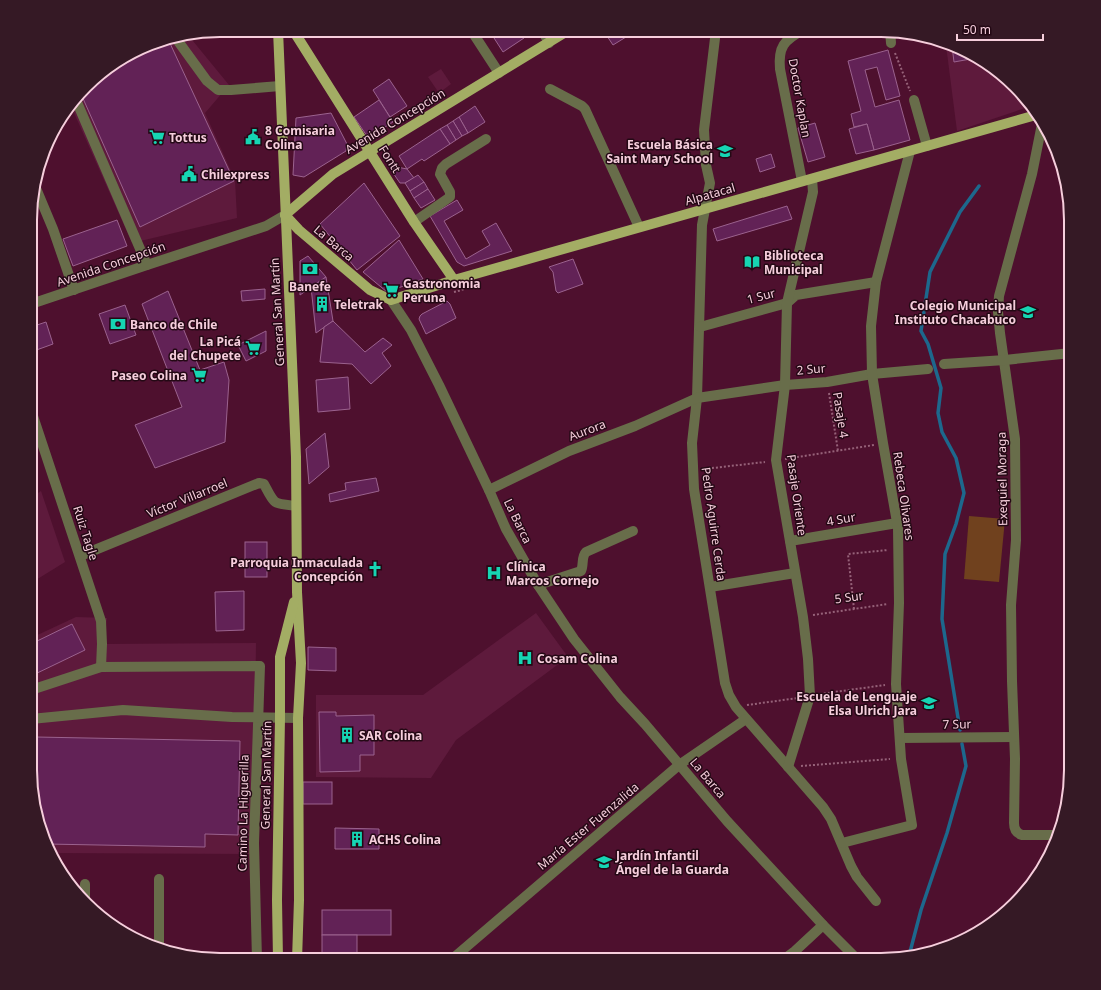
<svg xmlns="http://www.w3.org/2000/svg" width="1101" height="990" font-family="'Noto Sans',sans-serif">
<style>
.built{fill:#5e1a3c}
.green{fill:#70411e}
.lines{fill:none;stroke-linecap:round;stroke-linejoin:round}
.stream{stroke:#1d688d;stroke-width:3.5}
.building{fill:#622256;stroke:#9b628e}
.path{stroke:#966279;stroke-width:2;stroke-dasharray:2 2;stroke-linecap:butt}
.minor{stroke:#686d4a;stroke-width:10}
.major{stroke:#a3ad64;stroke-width:10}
.labels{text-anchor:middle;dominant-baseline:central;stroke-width:3;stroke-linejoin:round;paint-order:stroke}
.street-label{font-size:12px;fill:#f6cedc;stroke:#240915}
.poi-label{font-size:12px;font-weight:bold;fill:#f6cedc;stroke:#240915;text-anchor:start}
.rim{fill:none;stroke:#f6cedc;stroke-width:2}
</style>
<rect width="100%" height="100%" fill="#4e102e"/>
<g class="built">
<polygon points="188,35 229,85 205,113 235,180 237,218 132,243 71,106 95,77 159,40"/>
<polygon points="946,45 965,50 1024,95 1031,106 957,131"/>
<polygon points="441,69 451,84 439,93 428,77"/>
<polygon points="41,491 65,562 31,583 31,498"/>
<polygon points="536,613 568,657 456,740 431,778 316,777 316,695 423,695"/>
<polygon points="76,617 107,618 103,644 256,643 253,854 51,853 44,842 30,782 31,638"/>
</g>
<polygon class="green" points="969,516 1005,519 999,582 964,579"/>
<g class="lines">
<g class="stream">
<polyline points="960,730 942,619 945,554 956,524 964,493 956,458 942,432 938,413 941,388 928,344 921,331 930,272 960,212 979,186"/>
<polyline points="910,952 921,910 947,833 966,766 962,744"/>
</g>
</g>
<g class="building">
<polygon points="507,30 519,30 524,38 503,52 494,38"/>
<polygon points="603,30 622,30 626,37 613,45"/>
<polygon points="168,39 234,181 140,227 81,94 95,77 159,40"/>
<polygon points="952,46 965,50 976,58 954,62"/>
<polygon points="888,50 900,96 886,100 877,67 865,70 875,107 899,100 910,140 874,150 867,124 854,127 851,114 861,111 848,61"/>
<polygon points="389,79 407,106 390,117 373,90"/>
<polygon points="379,100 393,122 369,137 367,136 354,117"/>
<polygon points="475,106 485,122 468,133 459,117"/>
<polygon points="331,113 347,144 346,151 304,177 293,175 296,118"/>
<polygon points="459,117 468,133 462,136 453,121"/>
<polygon points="453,121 462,136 456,140 447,125"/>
<polygon points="815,123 825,157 808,162 798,128"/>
<polygon points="867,124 874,150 856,154 849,129"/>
<polygon points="447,125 456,140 450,144 440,129"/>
<polygon points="440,129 450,144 424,161 422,159 407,169 399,156"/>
<polygon points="771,154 775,167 760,172 756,159"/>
<polygon points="397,167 407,169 414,178 405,183 400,183 391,170"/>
<polygon points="418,175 424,182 410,191 405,183"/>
<polygon points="424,182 428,189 414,198 410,191"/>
<polygon points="364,183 400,236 357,270 320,224"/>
<polygon points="428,189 435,200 421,208 414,198"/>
<polygon points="457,200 463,210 444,221 466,259 490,245 482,231 496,223 512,251 464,266 457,262 430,216"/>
<polygon points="787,206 792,219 717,241 713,229"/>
<polygon points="117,220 127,246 73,266 63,239"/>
<polygon points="399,240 423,279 387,292 363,272"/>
<polygon points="308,256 326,277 300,295 300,261"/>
<polygon points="573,259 583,284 558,293 556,291 553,272 549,267"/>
<polygon points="326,277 333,321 316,333 311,287"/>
<polygon points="265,289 265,299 242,301 241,291"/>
<polygon points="168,291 200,370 224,362 229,380 225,442 155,468 135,425 182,407 142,304"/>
<polygon points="447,301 450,304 456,318 426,334 419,319 420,316 422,314"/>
<polygon points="125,305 136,335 110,344 99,314"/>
<polygon points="333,321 365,352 383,338 392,345 382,353 391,366 371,384 352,364 320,362 324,327"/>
<polygon points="46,322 53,344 31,352 31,327"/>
<polygon points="266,331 266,351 246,361 238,345"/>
<polygon points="348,377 350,409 318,412 316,380"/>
<polygon points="325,433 329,467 309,484 306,449"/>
<polygon points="376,478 379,491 330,502 329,494 346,490 345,483"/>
<rect x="245" y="542" width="22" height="35"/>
<polygon points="244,591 244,630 216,631 215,592"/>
<polygon points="72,624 85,650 31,676 31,644"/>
<polygon points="308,647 336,648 336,671 308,670"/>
<polygon points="319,712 336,712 336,716 374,715 374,755 360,755 360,771 320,772"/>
<polygon points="36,737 240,741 238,835 205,834 205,847 46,844 30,782 30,750"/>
<rect x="303" y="782" width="29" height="22"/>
<polygon points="335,828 379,829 379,849 335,849"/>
<rect x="322" y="910" width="69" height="25"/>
<rect x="322" y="935" width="35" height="25"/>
</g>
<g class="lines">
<g class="path">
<polyline points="895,53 910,91"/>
<polyline points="454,292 465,289"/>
<polyline points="829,393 838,451"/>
<polyline points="785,459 874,445"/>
<polyline points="704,469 765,462"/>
<polyline points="854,609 848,554 888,550"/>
<polyline points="813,615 888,604"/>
<polyline points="820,694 885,685"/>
<polyline points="747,705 798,698"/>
<polyline points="801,766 890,759"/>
</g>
<g class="minor">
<polyline points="471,30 499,73"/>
<polyline points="542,30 549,43"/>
<polyline points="716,30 704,130 706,165 710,183 702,225 697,398 692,443 694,489 725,683 729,695 736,707 823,807 831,819 851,866 857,877 876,901"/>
<polyline points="890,30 891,43"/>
<polyline points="175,37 207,81 218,90 231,90 280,86"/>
<polyline points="550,89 582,106 585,109 639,227"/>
<polyline points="76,100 147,265"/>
<polyline points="914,100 927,146"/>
<path d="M1042 124 1032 174 999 296 998 312 1000 333 1015 439 1016 540 1011 605 1012 681 1015 759 1014 823C1014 829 1016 833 1022 835H1058"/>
<path d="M802 181 780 69C778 47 784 40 803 30"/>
<polyline points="35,186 53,229 74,290"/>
<polyline points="414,222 450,197 450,192 440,174 442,168 446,164 486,139"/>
<polyline points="391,300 411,330 439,385 489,490 506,529 538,585 574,639 620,697 645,724 727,821 823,925 858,960"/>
<polyline points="31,304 147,265 266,226 285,215"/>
<polyline points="700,327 787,303 796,295 876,282"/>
<polyline points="944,364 1005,360 1071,353"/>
<polyline points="31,410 101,621 102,644 101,667"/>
<polyline points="489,490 569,451 635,426 697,398 785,385 827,382 872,374 928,369"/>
<polyline points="790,541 897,523"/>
<path d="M80 556 259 483 264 484C275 505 272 503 296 506"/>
<path d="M538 585 581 571C584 565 581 557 586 552L633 531"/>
<polyline points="710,587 795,573"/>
<polyline points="31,690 101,667 260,666 254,843 257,960"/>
<polyline points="31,704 31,719 123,710 232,717 298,718"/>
<polyline points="900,738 1014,737"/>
<polyline points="788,767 810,696 808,659 803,617 776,460 785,385 787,303 813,192 812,179"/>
<polyline points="842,843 912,825 901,759 896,684 899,603 898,528 883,443 872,374 871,326 876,282 910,151"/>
<polyline points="85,884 85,901"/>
<polyline points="159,946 159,879"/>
<polyline points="729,958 731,960"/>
<polyline points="451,960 679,765 746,719"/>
<polyline points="783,960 795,951 823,925"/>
</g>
<g class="major">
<polyline points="278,30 296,457 297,592 301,663 298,718 299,900 297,960"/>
<polyline points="293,30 414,222 454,280"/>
<polyline points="285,215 299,230 370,290 391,300 454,280 1036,115"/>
<polyline points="285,215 333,174 569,30"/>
<polyline points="278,960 277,900 280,718 280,657 294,602"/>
</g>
</g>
<defs>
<symbol id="supermarket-bare" viewBox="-9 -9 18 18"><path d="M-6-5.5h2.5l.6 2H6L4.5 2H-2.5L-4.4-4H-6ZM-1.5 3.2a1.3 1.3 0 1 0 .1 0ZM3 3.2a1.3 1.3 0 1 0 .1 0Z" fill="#16d5b3" stroke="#240915" stroke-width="2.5" paint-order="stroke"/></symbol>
<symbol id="civic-bare" viewBox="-9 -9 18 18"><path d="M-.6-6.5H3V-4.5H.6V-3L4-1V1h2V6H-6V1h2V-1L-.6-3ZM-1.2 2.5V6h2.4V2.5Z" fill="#16d5b3" stroke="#240915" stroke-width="2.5" paint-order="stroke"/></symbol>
<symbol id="school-bare" viewBox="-9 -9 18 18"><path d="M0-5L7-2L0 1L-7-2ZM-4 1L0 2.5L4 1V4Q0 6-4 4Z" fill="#16d5b3" stroke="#240915" stroke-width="2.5" paint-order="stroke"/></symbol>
<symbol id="library-bare" viewBox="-9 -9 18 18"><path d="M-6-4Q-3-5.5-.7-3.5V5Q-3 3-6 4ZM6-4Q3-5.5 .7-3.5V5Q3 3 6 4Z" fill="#16d5b3" stroke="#240915" stroke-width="2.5" paint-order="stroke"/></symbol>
<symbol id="bank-bare" viewBox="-9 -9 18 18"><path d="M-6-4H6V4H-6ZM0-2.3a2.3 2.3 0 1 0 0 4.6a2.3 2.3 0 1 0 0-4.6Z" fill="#16d5b3" stroke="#240915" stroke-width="2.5" paint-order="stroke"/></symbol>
<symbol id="building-bare" viewBox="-9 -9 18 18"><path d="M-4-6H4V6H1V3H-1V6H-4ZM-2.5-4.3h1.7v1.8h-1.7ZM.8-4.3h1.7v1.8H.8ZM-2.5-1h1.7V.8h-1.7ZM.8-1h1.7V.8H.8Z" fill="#16d5b3" stroke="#240915" stroke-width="2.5" paint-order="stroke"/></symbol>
<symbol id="church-bare" viewBox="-9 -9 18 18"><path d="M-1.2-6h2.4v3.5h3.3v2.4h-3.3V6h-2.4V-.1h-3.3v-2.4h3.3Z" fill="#16d5b3" stroke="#240915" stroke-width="2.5" paint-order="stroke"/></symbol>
<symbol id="hospital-bare" viewBox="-9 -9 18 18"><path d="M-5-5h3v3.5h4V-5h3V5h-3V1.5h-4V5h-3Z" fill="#16d5b3" stroke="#240915" stroke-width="2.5" paint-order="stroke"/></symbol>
</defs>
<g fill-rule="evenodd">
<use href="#supermarket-bare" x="146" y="126" width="22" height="22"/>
<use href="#civic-bare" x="242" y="126" width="22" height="22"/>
<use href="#school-bare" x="714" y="140" width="22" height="22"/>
<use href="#civic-bare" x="178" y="163" width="22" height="22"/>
<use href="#library-bare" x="741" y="251" width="22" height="22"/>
<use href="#bank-bare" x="299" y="258" width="22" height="22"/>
<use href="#supermarket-bare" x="380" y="279" width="22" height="22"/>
<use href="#building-bare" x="311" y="293" width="22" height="22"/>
<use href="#school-bare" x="1017" y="301" width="22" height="22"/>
<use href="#bank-bare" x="107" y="313" width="22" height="22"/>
<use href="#supermarket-bare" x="242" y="337" width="22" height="22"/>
<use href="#supermarket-bare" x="188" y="364" width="22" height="22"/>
<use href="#church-bare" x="364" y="558" width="22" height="22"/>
<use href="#hospital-bare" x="483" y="562" width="22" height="22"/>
<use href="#hospital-bare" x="514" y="647" width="22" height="22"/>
<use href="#school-bare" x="918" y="692" width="22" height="22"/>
<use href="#building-bare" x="336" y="724" width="22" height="22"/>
<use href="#building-bare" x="346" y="828" width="22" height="22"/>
<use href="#school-bare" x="593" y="851" width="22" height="22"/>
</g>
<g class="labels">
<g class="street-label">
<text transform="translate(800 98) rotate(80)">Doctor Kaplan</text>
<text transform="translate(395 121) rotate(-31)">Avenida Concepción</text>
<text transform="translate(390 159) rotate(58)">Fontt</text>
<text transform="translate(710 194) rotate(-16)">Alpatacal</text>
<text transform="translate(334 243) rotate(40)">La Barca</text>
<text transform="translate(111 264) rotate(-19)">Avenida Concepción</text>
<text transform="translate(761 296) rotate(-15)">1 Sur</text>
<text transform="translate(277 312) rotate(-93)">General San Martín</text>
<text transform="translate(811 369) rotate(-5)">2 Sur</text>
<text transform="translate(841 415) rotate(81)">Pasaje 4</text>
<text transform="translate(587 430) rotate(-21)">Aurora</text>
<text transform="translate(1002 479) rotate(-91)">Exequiel Moraga</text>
<text transform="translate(797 495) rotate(82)">Pasaje Oriente</text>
<text transform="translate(904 496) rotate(82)">Rebeca Olivares</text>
<text transform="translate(187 498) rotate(-22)">Víctor Villarroel</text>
<text transform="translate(841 519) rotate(-10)">4 Sur</text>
<text transform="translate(518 521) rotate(64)">La Barca</text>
<text transform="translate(714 524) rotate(82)">Pedro Aguirre Cerda</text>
<text transform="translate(86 533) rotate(72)">Ruiz Tagle</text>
<text transform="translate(849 597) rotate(-8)">5 Sur</text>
<text transform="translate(957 724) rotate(-1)">7 Sur</text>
<text transform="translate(266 775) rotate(-89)">General San Martín</text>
<text transform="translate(708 778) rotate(50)">La Barca</text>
<text transform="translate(243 813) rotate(-89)">Camino La Higuerilla</text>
<text transform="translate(588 826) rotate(-40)">María Ester Fuenzalida</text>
</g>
<g class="poi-label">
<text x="265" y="130">8 Comisaria<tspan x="265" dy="14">Colina</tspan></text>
<text x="169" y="137">Tottus</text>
<text x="713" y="144" text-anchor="end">Escuela Básica<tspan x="713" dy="14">Saint Mary School</tspan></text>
<text x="201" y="174">Chilexpress</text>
<text x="764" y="255">Biblioteca<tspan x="764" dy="14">Municipal</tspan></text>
<text x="403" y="283">Gastronomia<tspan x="403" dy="14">Peruna</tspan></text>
<text x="310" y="286" text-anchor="middle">Banefe</text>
<text x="334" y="304">Teletrak</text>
<text x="1016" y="305" text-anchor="end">Colegio Municipal<tspan x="1016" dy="14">Instituto Chacabuco</tspan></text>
<text x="130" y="324">Banco de Chile</text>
<text x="241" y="341" text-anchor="end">La Picá<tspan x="241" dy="14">del Chupete</tspan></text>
<text x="187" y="375" text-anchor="end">Paseo Colina</text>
<text x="363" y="562" text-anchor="end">Parroquia Inmaculada<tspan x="363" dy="14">Concepción</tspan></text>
<text x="506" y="566">Clínica<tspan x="506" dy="14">Marcos Cornejo</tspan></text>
<text x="537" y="658">Cosam Colina</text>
<text x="917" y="696" text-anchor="end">Escuela de Lenguaje<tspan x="917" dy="14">Elsa Ulrich Jara</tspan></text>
<text x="359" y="735">SAR Colina</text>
<text x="369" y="839">ACHS Colina</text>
<text x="616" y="855">Jardín Infantil<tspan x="616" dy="14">Ángel de la Guarda</tspan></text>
</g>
</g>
<path d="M0 0H1101V990H0ZM220 37H881A183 183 0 0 1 1064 220V770A183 183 0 0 1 881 953H220A183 183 0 0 1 37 770V220A183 183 0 0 1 220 37Z" fill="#351925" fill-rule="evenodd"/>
<path class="rim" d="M220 37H881A183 183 0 0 1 1064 220V770A183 183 0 0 1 881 953H220A183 183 0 0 1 37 770V220A183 183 0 0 1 220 37Z"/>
<path d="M957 34v6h86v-6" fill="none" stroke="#f6cedc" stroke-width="2"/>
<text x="963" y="34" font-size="12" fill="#f6cedc" stroke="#240915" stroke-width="3" paint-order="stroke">50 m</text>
</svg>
